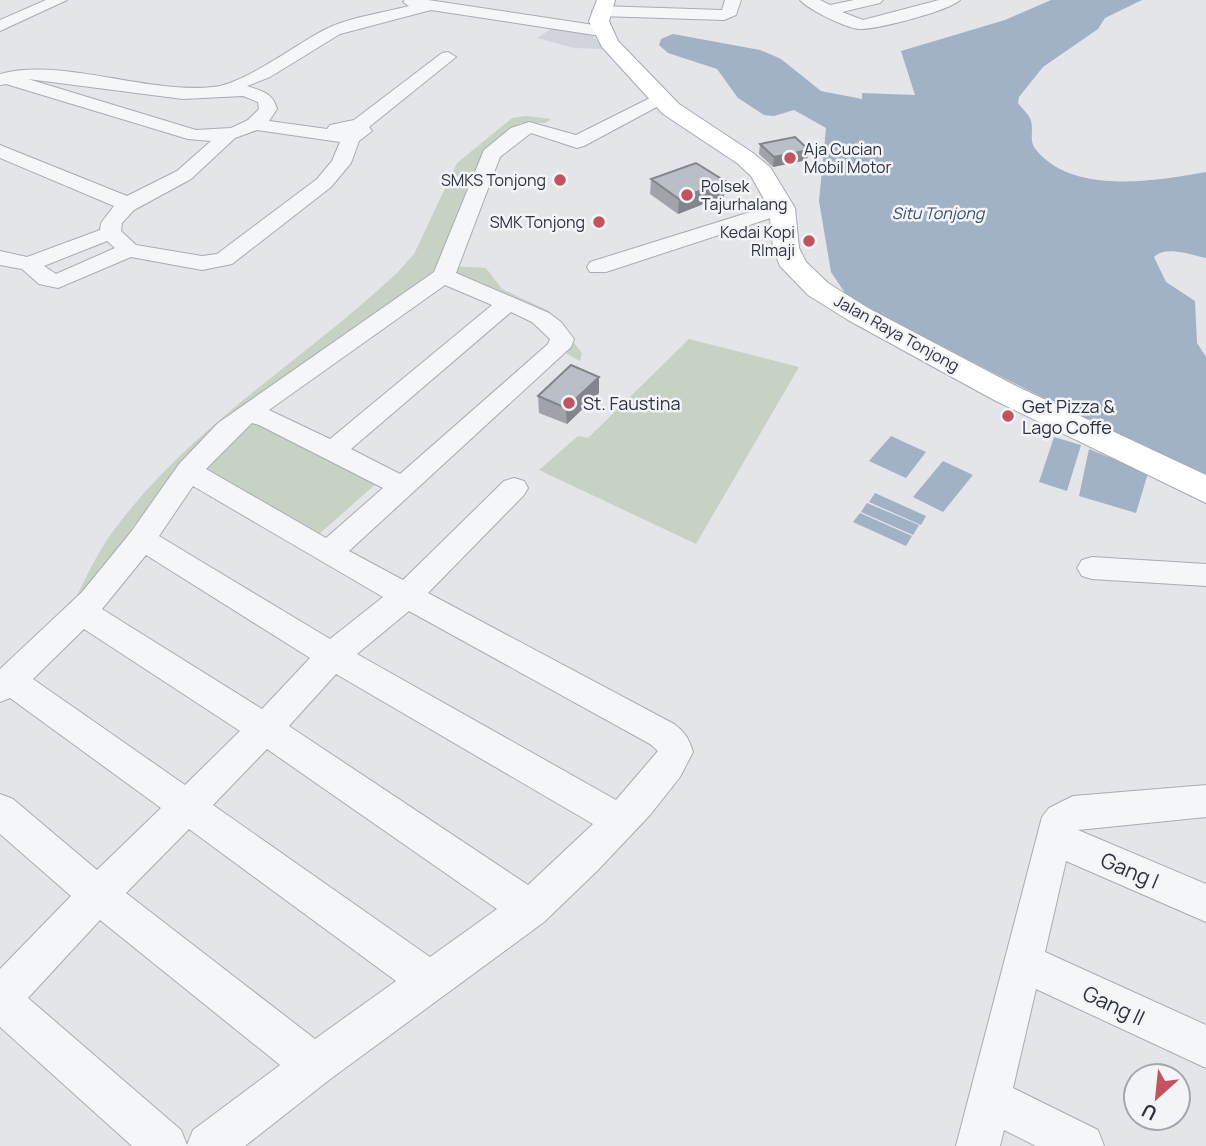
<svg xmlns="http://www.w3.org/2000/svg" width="1206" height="1146" font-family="Manrope,sans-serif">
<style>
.built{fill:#d1d4db}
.green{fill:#c7d2c4}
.water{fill:#a1b1c6}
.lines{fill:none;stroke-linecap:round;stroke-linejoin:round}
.minor-casing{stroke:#a8acb3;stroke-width:2}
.major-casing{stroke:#a3a9b4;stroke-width:2}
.minor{fill:#f5f6f8;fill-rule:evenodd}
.major{fill:#fff;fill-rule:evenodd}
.wall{fill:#a0a3aa}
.shaded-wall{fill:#82858b}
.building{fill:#babec6;stroke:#82858b;stroke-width:2}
.poi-dot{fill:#c2545f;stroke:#f2f4f7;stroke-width:2.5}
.labels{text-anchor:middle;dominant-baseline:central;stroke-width:5;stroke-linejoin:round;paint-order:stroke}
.far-poi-label{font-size:16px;fill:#2c3240;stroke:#f2f4f7;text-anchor:end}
.far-water-label{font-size:16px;font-style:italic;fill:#3a4f70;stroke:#f2f4f7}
.far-street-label{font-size:16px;fill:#2c3240;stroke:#f2f4f7}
.poi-label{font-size:18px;fill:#2c3240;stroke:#f2f4f7;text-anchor:start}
.near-street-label{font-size:21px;fill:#2c3240;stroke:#f2f4f7}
</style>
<rect width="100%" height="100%" fill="#e3e5e9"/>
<polygon class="built" points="554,27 590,33 605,49 574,48 537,38"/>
<g class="green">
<path d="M526 116 551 119 545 123H520L503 138 430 277 156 500 133 527 132 544 65 619C81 590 94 556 114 530 191 426 304 360 397 273L414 254 457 163 512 118Z"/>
<polygon points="451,266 486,268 502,289 549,311 582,353 580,361 560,350 561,331 450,274"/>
<polygon points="689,339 799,367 696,544 539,470 578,436 588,438"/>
<polygon points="253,420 378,482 317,536 197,470"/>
</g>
<g class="water">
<path d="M1051 0H1142L1105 18 1098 29 1043 67 1019 97 1018 103C1022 109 1029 114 1031 121 1034 132 1028 141 1037 151 1074 195 1157 181 1206 172V258C1191 255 1166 245 1154 257L1166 282 1195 301 1197 343 1206 357V479L994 373 869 308 845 293 831 272 819 201 826 128 794 110 774 116 764 115 738 98 717 69 668 53 659 45 661 39 673 34 760 50 781 59 821 91 862 99V93L915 95 901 51 1005 20Z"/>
<polygon points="891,436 926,452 906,478 869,461"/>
<polygon points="1054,437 1081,445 1067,491 1039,482"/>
<polygon points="1089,449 1148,473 1136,513 1079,496"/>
<polygon points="943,461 973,475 943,512 913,497"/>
<polygon points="875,493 926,516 921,525 869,502"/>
<polygon points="867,503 919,525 913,535 861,512"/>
<polygon points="860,513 912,536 906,546 853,522"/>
</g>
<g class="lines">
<defs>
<g id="minor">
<polygon points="46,0 67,0 0,31 0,20"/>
<path d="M405 0H428L601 26 609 31 601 36 431 10 340 34 270 77 247 86C262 91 273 93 277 109L269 121 327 129 330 125 354 120 442 53 448 52 456 57 369 127 372 131 359 141 351 163 331 187 232 264 202 270 131 257 58 288 39 284 22 269 0 265V251L27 257 100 230 101 223 114 206 0 158V145L127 196 177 171 211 141 188 139 6 84 0 85V74C62 57 145 94 213 87 245 84 296 44 326 29 350 17 383 13 409 6L403 2ZM28 79 183 99 243 96 258 102 259 109 248 120 231 128 196 130ZM257 130 340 142 332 161 317 179 217 254 202 256 136 245 121 231 122 223 134 210 191 179 235 138ZM107 241 115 248 56 274 44 266Z"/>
<polygon points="725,0 741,0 736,15 724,20 600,16 592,11 600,6 722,10"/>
<path d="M800 0H820L830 5 854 0H883L880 3 842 12 863 20 939 0H960C949 11 875 30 859 29 846 28 809 10 800 0Z"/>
<path d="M660 93 666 94 669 98 666 102 584 146 577 148 531 133 500 157 456 273 549 313 561 322 574 339 571 347 349 551 403 580 504 481 514 478 524 481 528 488 524 495 428 593 674 724C685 732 689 739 693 752L680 777 650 815 598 870 544 922 329 1080 245 1146H132L0 1027V969L71 896 0 834V794L13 799 97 870 161 808 10 698 0 702V669L82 592 131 532 179 464 218 423 434 272 484 150 511 128 529 122 576 135ZM445 285 492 305 330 439 269 410ZM511 312 532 322 550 339 548 344 400 474 351 449ZM252 423 259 425 383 488 326 538 206 469ZM193 486 383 597 330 639 159 536ZM146 555 310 658 262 709 102 609ZM409 611 650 744 658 751 616 800 357 654ZM84 629 240 731 185 785 33 679ZM336 674 593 824 528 885 289 726ZM267 749 497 909 430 957 213 805ZM189 829 396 981 315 1039 126 893ZM100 920 280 1065 193 1130 187 1145 181 1130 28 998Z"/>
<polygon points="782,202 789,204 792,208 789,212 606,272 590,272 587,267 590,262"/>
<polygon points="1092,557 1206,564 1206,586 1092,579 1082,576 1077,568 1082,560"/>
<polygon points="1206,785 1206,817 1078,830 1206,884 1206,922 1066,861 1045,952 1206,1025 1206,1068 1036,989 1013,1088 1098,1130 1104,1146 1036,1146 1004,1130 1000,1146 956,1146 1042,817 1049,808 1073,796"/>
</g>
<polygon id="major" points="597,0 615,0 609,21 618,41 679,104 753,153 770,167 795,208 799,248 806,262 828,283 868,308 1016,386 1206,475 1206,503 994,400 848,320 808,295 780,266 773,248 769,208 751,176 737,163 663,114 602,47 589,21"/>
</defs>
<use href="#minor" class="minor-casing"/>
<use href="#major" class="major-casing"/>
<use href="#minor" class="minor"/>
<use href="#major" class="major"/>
</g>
<g class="wall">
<polygon points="760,144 807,160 773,167 759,154"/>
<polygon points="651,179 725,181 724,196 678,214 650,194"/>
<polygon points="599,377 599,393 567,424 539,413 538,396"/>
</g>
<g class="shaded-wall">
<polygon points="809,150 807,160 773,167 774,157"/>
<polygon points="725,181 724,196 678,214 679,199"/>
<polygon points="599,377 599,393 567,424 566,408"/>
</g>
<g class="building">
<polygon points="795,137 809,150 774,157 760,144"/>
<polygon points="696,163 725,181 679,199 651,179"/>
<polygon points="571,365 599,377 566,408 538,396"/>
</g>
<g class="poi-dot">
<circle cx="790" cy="158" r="7"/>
<circle cx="560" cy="180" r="7"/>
<circle cx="687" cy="195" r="7"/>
<circle cx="599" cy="222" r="7"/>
<circle cx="809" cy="241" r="7"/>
<circle cx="569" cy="403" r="7"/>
<circle cx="1008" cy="416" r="7"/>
</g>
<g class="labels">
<g class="far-poi-label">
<text x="804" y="149" text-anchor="start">Aja Cucian<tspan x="804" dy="18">Mobil Motor</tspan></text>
<text x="546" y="180">SMKS Tonjong</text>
<text x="701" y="186" text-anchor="start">Polsek<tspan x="701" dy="18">Tajurhalang</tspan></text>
<text x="585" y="222">SMK Tonjong</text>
<text x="795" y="232">Kedai Kopi<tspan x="795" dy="18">RImaji</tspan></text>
</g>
<g class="far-water-label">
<text x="938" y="213">Situ Tonjong</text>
</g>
<g class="far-street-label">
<text transform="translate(897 333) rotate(29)">Jalan Raya Tonjong</text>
</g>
<g class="poi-label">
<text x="583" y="403">St. Faustina</text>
<text x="1022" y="406">Get Pizza &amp;<tspan x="1022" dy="21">Lago Coffe</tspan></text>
</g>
<g class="near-street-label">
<text transform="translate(1130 870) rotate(23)">Gang I</text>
<text transform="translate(1114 1005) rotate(25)">Gang II</text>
</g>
</g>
<g transform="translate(1157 1097) rotate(207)"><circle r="33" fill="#f2f4f7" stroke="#a3a6ae" stroke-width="2"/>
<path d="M0-5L12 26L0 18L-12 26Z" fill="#c2545f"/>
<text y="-10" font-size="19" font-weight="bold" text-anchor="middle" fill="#2c3240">U</text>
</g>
</svg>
